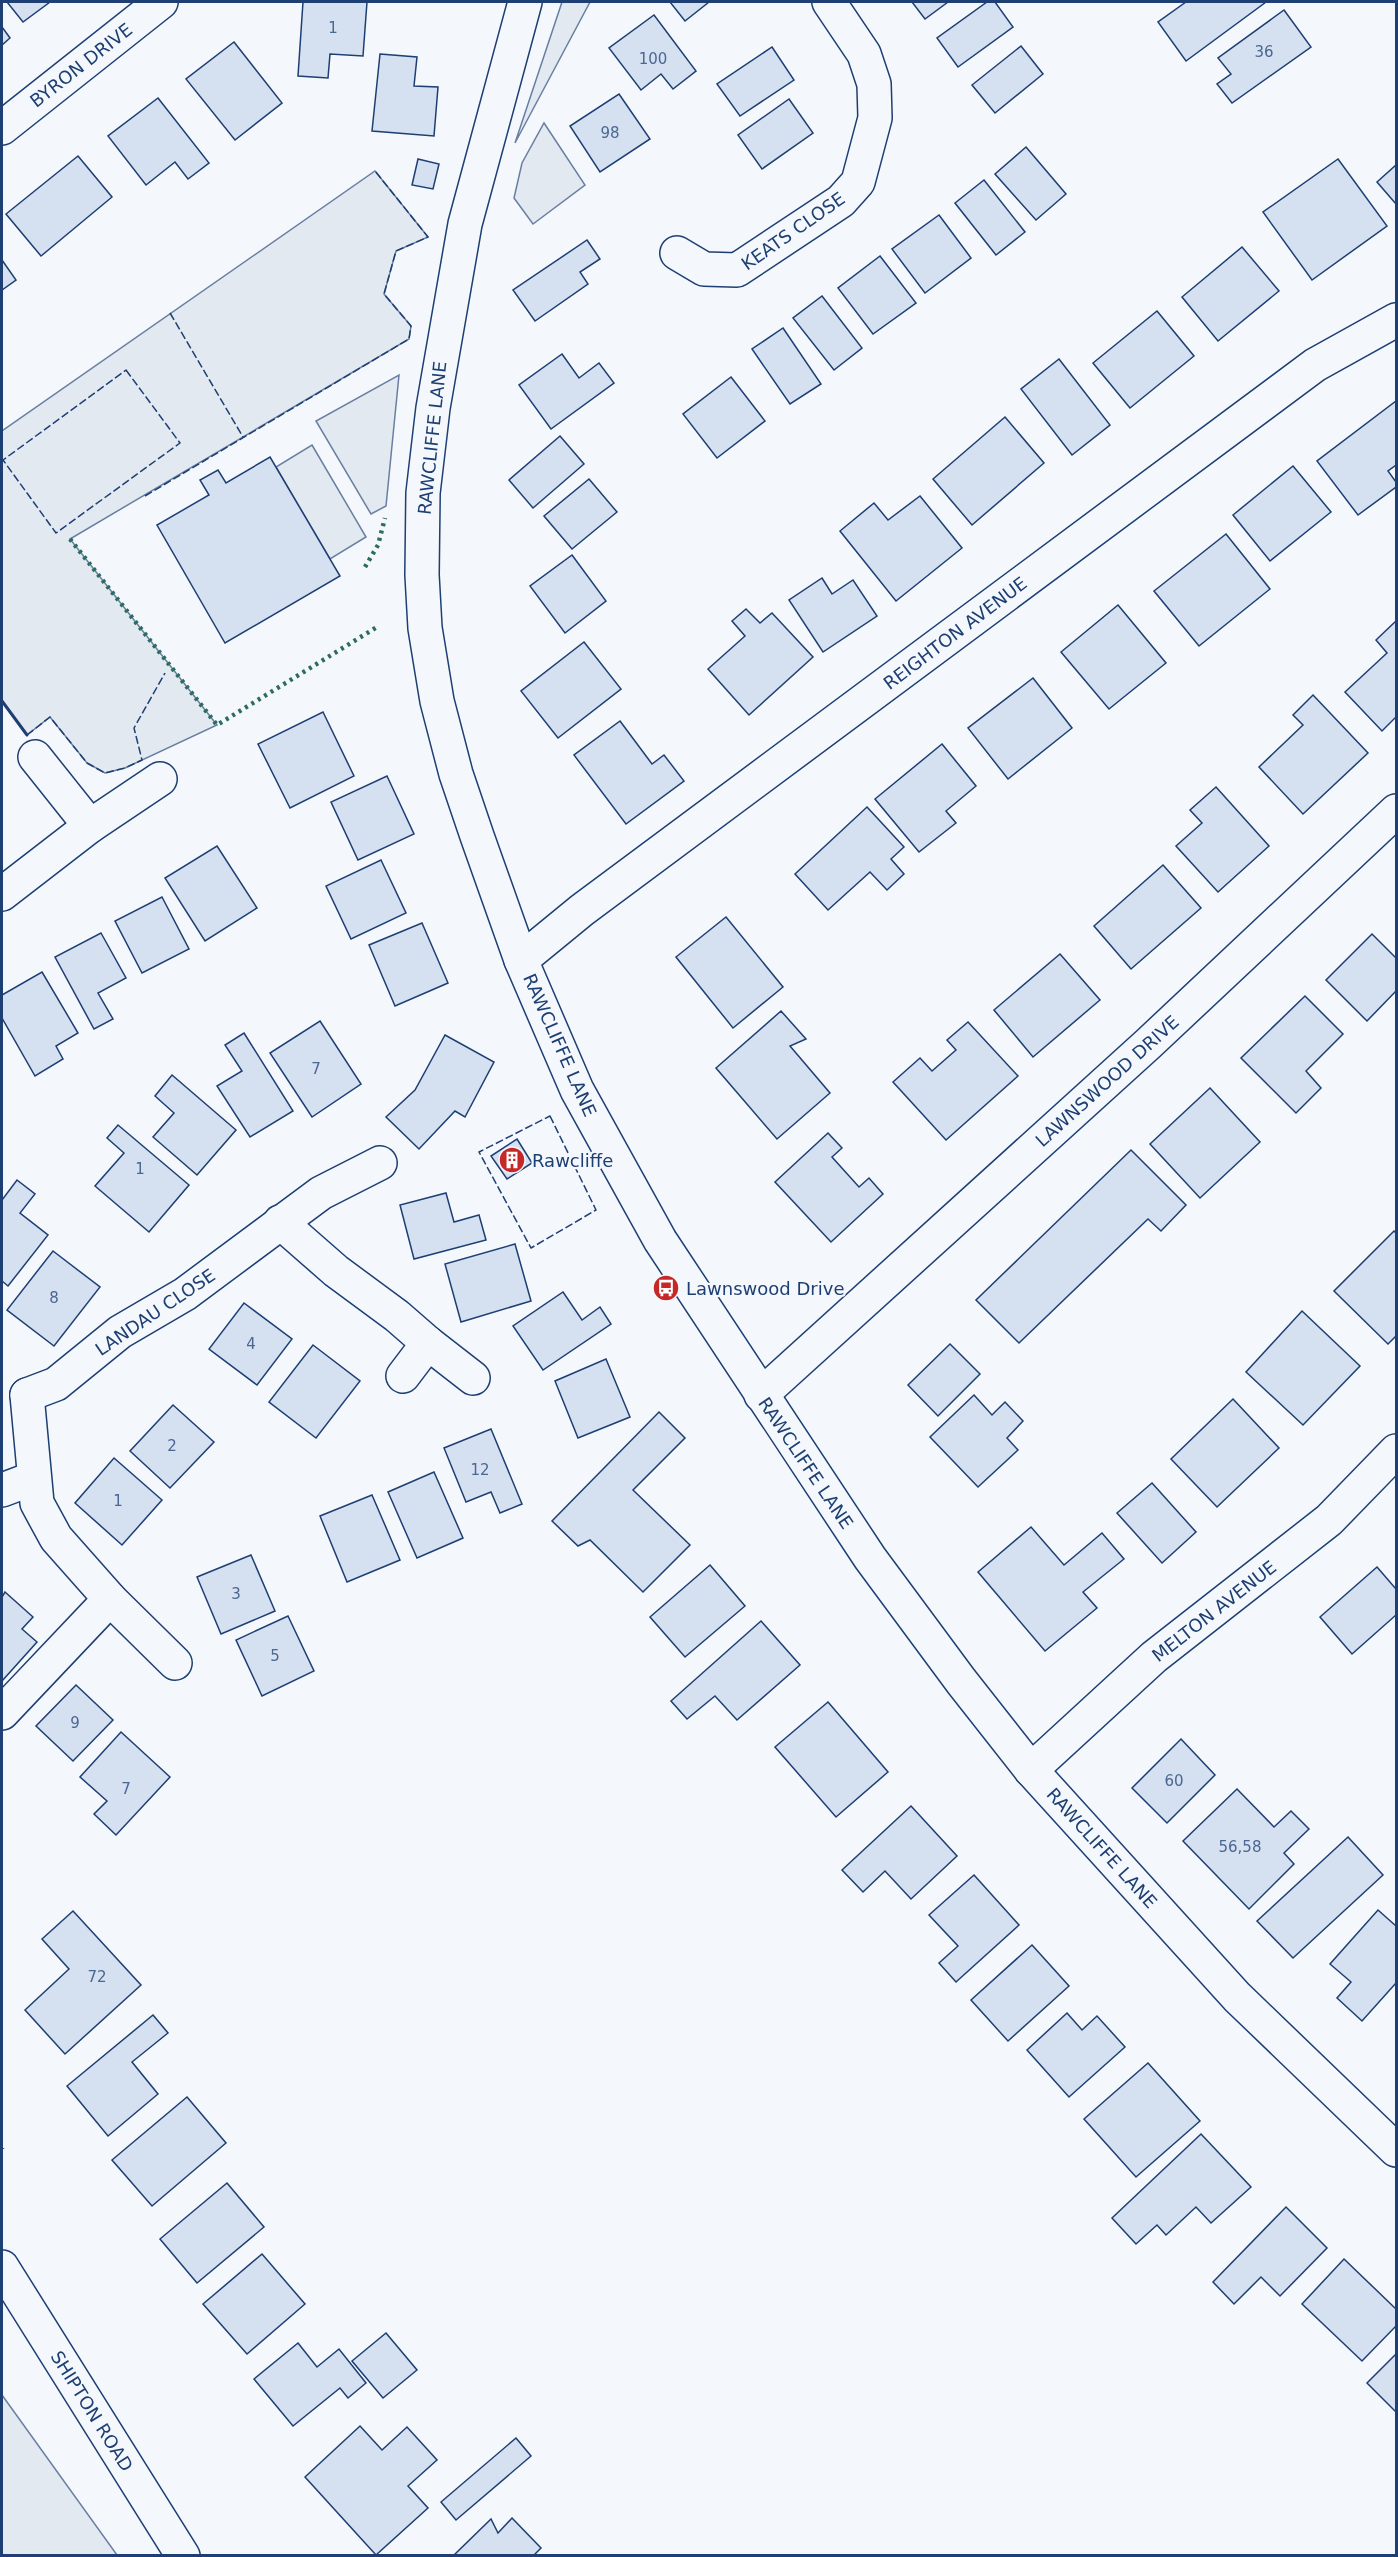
<svg xmlns="http://www.w3.org/2000/svg" width="1398" height="2557" font-family="'DejaVu Sans',sans-serif">
<style>
.green{fill:#e3e9f0;stroke:#687fa3;stroke-width:1.5}
.building{fill:#d5e0f0;stroke:#1d3f73;stroke-width:1.5}
.lines{fill:none;stroke-linecap:round;stroke-linejoin:round}
.minor-casing{stroke:#1d3f73;stroke-width:36}
.major-casing{stroke:#1d3f73;stroke-width:36}
.minor{stroke:#f4f7fb;stroke-width:33}
.major{stroke:#f4f7fb;stroke-width:33}
.hedge{stroke:#2c6c60;stroke-width:4.5;stroke-dasharray:3 4.5;stroke-linecap:butt}
.fence{stroke:#1d3f73;stroke-width:1.5;stroke-dasharray:8 3;stroke-linecap:butt}
.wall{stroke:#1d3f73;stroke-width:3}
.labels{text-anchor:middle;dominant-baseline:central;stroke-width:4.5;stroke-linejoin:round;paint-order:stroke}
.number-label{font-size:15px;fill:#4b6792}
.street-label{font-size:18px;fill:#1d3f73;stroke:#f4f7fb}
.poi-label{font-size:18px;fill:#1d3f73;stroke:#f4f7fb;text-anchor:start}
</style>
<rect width="100%" height="100%" fill="#f4f7fb"/>
<g class="green">
<polygon points="562,2 590,2 515,143"/>
<polygon points="544,123 585,185 533,224 514,198 522,163"/>
<polygon points="375,171 428,237 396,251 384,294 411,326 409,339 70,539 217,725 125,768 105,773 87,763 50,717 27,735 2,701 2,431"/>
<polygon points="399,375 386,506 371,514 316,421"/>
<polygon points="312,445 366,537 330,559 276,467"/>
<polygon points="2,2395 117,2555 2,2555"/>
</g>
<g class="building">
<polygon points="7,2 50,2 23,22"/>
<polygon points="303,2 367,2 363,56 330,54 328,78 298,76"/>
<polygon points="670,2 709,2 685,21"/>
<polygon points="912,2 948,2 925,19"/>
<polygon points="987,2 995,2 1013,27 958,67 937,38"/>
<polygon points="1186,2 1266,2 1186,61 1158,22"/>
<polygon points="1284,10 1311,47 1232,103 1217,84 1231,74 1218,58"/>
<polygon points="654,15 696,71 673,89 661,74 641,90 609,48"/>
<polygon points="2,27 10,38 2,45"/>
<polygon points="234,42 282,103 235,140 186,79"/>
<polygon points="1021,46 1043,74 995,113 972,85"/>
<polygon points="772,47 794,80 740,116 717,84"/>
<polygon points="380,54 417,57 414,86 438,87 434,136 372,131"/>
<polygon points="619,94 650,139 600,172 570,126"/>
<polygon points="158,98 209,163 188,179 175,162 146,185 108,136"/>
<polygon points="789,99 813,133 762,169 738,135"/>
<polygon points="1026,147 1066,194 1036,220 995,174"/>
<polygon points="78,156 112,197 41,256 6,214"/>
<polygon points="418,159 439,164 433,189 412,185"/>
<polygon points="1338,159 1387,226 1312,280 1263,212"/>
<polygon points="1396,165 1396,204 1377,182"/>
<polygon points="984,180 1025,232 996,255 955,203"/>
<polygon points="939,215 971,258 925,293 892,249"/>
<polygon points="587,240 600,259 580,272 588,284 535,321 513,290"/>
<polygon points="1242,247 1279,291 1218,341 1182,297"/>
<polygon points="880,256 916,303 873,334 838,288"/>
<polygon points="2,260 16,280 2,290"/>
<polygon points="822,296 862,348 834,370 793,318"/>
<polygon points="1157,311 1194,356 1130,408 1093,363"/>
<polygon points="783,328 821,384 790,404 752,349"/>
<polygon points="562,354 579,378 599,363 614,383 551,429 519,385"/>
<polygon points="1059,359 1110,425 1072,455 1021,389"/>
<polygon points="731,377 765,421 717,458 683,414"/>
<polygon points="1396,401 1396,465 1388,471 1396,482 1396,487 1358,515 1317,461"/>
<polygon points="1005,417 1044,463 972,525 933,479"/>
<polygon points="560,436 584,464 533,508 509,480"/>
<polygon points="270,457 340,576 225,643 157,525 209,495 200,480 218,470 226,483"/>
<polygon points="1293,466 1331,512 1270,561 1233,515"/>
<polygon points="589,479 617,512 572,549 544,516"/>
<polygon points="920,496 962,548 896,601 840,531 874,503 888,520"/>
<polygon points="1226,534 1270,589 1199,646 1154,591"/>
<polygon points="572,555 606,601 565,633 530,586"/>
<polygon points="822,578 832,594 853,580 877,616 823,652 789,600"/>
<polygon points="1118,605 1166,663 1109,709 1061,652"/>
<polygon points="746,609 760,623 772,613 813,657 749,715 708,669 745,636 732,621"/>
<polygon points="1396,621 1396,717 1382,731 1345,692 1387,653 1376,640"/>
<polygon points="584,642 621,689 558,738 521,691"/>
<polygon points="1033,678 1072,728 1008,779 968,728"/>
<polygon points="1313,695 1368,753 1303,814 1259,767 1303,725 1293,715"/>
<polygon points="323,712 354,776 290,808 258,744"/>
<polygon points="620,721 652,764 664,755 684,781 626,824 574,755"/>
<polygon points="942,744 976,786 946,811 956,823 919,852 875,799"/>
<polygon points="387,776 414,834 358,860 331,802"/>
<polygon points="1216,787 1269,846 1218,892 1176,846 1202,823 1190,810"/>
<polygon points="867,807 904,847 891,859 904,874 887,890 870,872 828,910 795,874"/>
<polygon points="217,846 257,908 205,941 165,878"/>
<polygon points="381,860 406,913 351,939 326,886"/>
<polygon points="1163,865 1201,908 1131,969 1094,926"/>
<polygon points="162,897 189,949 142,973 115,921"/>
<polygon points="726,917 783,987 733,1028 676,957"/>
<polygon points="422,923 448,983 395,1006 369,945"/>
<polygon points="101,933 126,978 98,993 113,1019 94,1029 55,957"/>
<polygon points="1372,934 1396,958 1396,991 1367,1021 1326,980"/>
<polygon points="1060,954 1100,1000 1033,1057 994,1010"/>
<polygon points="42,972 78,1033 56,1046 63,1059 35,1076 2,1018 2,995"/>
<polygon points="1305,996 1343,1034 1306,1071 1321,1088 1296,1113 1241,1058"/>
<polygon points="781,1011 806,1039 790,1046 830,1093 777,1139 716,1068"/>
<polygon points="320,1021 361,1084 312,1117 270,1053"/>
<polygon points="968,1022 1018,1076 946,1140 893,1082 920,1058 932,1071 956,1050 947,1040"/>
<polygon points="244,1033 293,1111 250,1137 217,1086 242,1071 225,1045"/>
<polygon points="445,1035 494,1062 465,1117 455,1111 419,1149 386,1117 415,1090"/>
<polygon points="172,1075 236,1130 197,1175 153,1137 174,1113 155,1096"/>
<polygon points="1210,1088 1260,1142 1200,1198 1150,1144"/>
<polygon points="118,1125 189,1185 149,1232 95,1186 124,1153 107,1138"/>
<polygon points="828,1133 842,1148 832,1157 859,1187 869,1178 883,1194 831,1242 775,1182"/>
<polygon points="517,1139 532,1163 507,1179 491,1156"/>
<polygon points="1131,1150 1186,1205 1161,1231 1148,1219 1019,1343 976,1300"/>
<polygon points="17,1180 35,1194 20,1213 48,1235 8,1286 2,1281 2,1200"/>
<polygon points="446,1193 454,1222 479,1215 486,1240 414,1259 400,1205"/>
<polygon points="1394,1231 1396,1233 1396,1336 1388,1344 1334,1291"/>
<polygon points="515,1244 531,1301 461,1322 445,1264"/>
<polygon points="53,1251 100,1287 54,1346 7,1310"/>
<polygon points="563,1292 582,1320 600,1307 611,1324 543,1370 513,1326"/>
<polygon points="244,1303 292,1339 257,1385 209,1349"/>
<polygon points="1302,1311 1360,1366 1303,1425 1246,1372"/>
<polygon points="950,1344 980,1374 938,1416 908,1385"/>
<polygon points="313,1345 360,1381 316,1438 269,1402"/>
<polygon points="606,1359 630,1417 578,1438 555,1381"/>
<polygon points="974,1395 992,1415 1005,1402 1023,1421 1007,1438 1018,1450 978,1487 930,1437"/>
<polygon points="1233,1399 1279,1448 1217,1507 1171,1459"/>
<polygon points="173,1405 214,1442 170,1488 130,1451"/>
<polygon points="659,1412 685,1438 633,1490 690,1545 643,1592 590,1540 578,1546 552,1521"/>
<polygon points="491,1429 522,1504 500,1513 491,1492 466,1502 444,1448"/>
<polygon points="114,1458 162,1500 122,1545 75,1503"/>
<polygon points="434,1472 463,1538 417,1558 388,1492"/>
<polygon points="1152,1483 1196,1532 1162,1563 1117,1513"/>
<polygon points="372,1495 400,1560 347,1582 320,1516"/>
<polygon points="1031,1527 1064,1565 1102,1533 1124,1559 1083,1592 1097,1608 1045,1651 978,1572"/>
<polygon points="251,1555 275,1611 221,1634 197,1577"/>
<polygon points="710,1565 745,1606 685,1657 650,1617"/>
<polygon points="1377,1567 1396,1589 1396,1615 1352,1654 1320,1617"/>
<polygon points="5,1592 33,1617 22,1629 37,1642 2,1681 2,1597"/>
<polygon points="288,1616 314,1671 262,1696 236,1640"/>
<polygon points="761,1621 800,1665 737,1720 715,1696 687,1719 671,1701"/>
<polygon points="76,1685 113,1720 73,1761 36,1726"/>
<polygon points="828,1702 888,1772 836,1817 775,1747"/>
<polygon points="121,1732 170,1777 116,1835 94,1814 107,1801 80,1777"/>
<polygon points="1181,1739 1215,1775 1167,1823 1132,1788"/>
<polygon points="1237,1789 1274,1827 1291,1811 1309,1829 1284,1853 1294,1864 1249,1909 1183,1841"/>
<polygon points="911,1806 957,1856 911,1899 885,1871 863,1892 842,1870"/>
<polygon points="1348,1837 1383,1875 1293,1958 1257,1921"/>
<polygon points="974,1875 1019,1925 956,1982 939,1963 958,1946 929,1915"/>
<polygon points="1378,1910 1396,1926 1396,1983 1362,2021 1337,1998 1351,1982 1330,1964"/>
<polygon points="73,1911 141,1985 65,2054 25,2010 69,1969 42,1939"/>
<polygon points="1032,1945 1069,1986 1008,2041 971,2000"/>
<polygon points="1067,2013 1082,2030 1097,2016 1125,2047 1069,2097 1027,2050"/>
<polygon points="153,2015 168,2033 132,2062 158,2094 108,2136 67,2086"/>
<polygon points="1148,2063 1200,2121 1136,2177 1084,2119"/>
<polygon points="187,2097 226,2143 152,2206 112,2160"/>
<polygon points="1201,2134 1251,2187 1211,2223 1196,2207 1166,2235 1157,2225 1136,2244 1112,2218"/>
<polygon points="227,2183 264,2227 197,2283 160,2239"/>
<polygon points="1286,2207 1327,2248 1280,2296 1261,2277 1234,2304 1213,2282"/>
<polygon points="262,2254 305,2304 247,2354 203,2304"/>
<polygon points="1344,2259 1396,2309 1396,2326 1362,2361 1302,2304"/>
<polygon points="386,2333 417,2370 383,2398 352,2361"/>
<polygon points="298,2343 317,2367 339,2349 366,2383 348,2398 340,2388 293,2426 254,2379"/>
<polygon points="1396,2354 1396,2412 1367,2383"/>
<polygon points="360,2426 382,2450 407,2427 437,2460 408,2486 428,2508 376,2555 305,2477"/>
<polygon points="516,2438 531,2456 456,2520 441,2502"/>
<polygon points="512,2518 541,2548 533,2556 453,2556 491,2519 498,2533"/>
</g>
<g class="lines">
<defs>
<g id="minor">
<polyline points="525,2 465,224 433,408 423,493 422,575 425,628 437,701 456,774 477,836 521,960 577,1090 660,1240 870,1558 961,1681 1031,1770 1237,1997 1396,2150"/>
<polyline points="2,128 161,2"/>
<polyline points="677,253 704,269 737,270 841,201 858,182 875,118 874,84 864,54 829,2"/>
<polyline points="35,757 90,826"/>
<polyline points="2,894 90,826 160,779"/>
<polyline points="521,960 582,910 1315,365 1396,320"/>
<polyline points="280,1222 336,1271 397,1316 428,1343 473,1378"/>
<polyline points="403,1376 428,1343"/>
<polyline points="27,1395 56,1384 120,1332 185,1294 321,1193 380,1163"/>
<polyline points="27,1395 37,1503 56,1538 110,1599 175,1663"/>
<polyline points="761,1395 1148,1044 1396,811"/>
<polyline points="2,1490 34,1478"/>
<polyline points="2,1713 110,1599"/>
<polyline points="1031,1770 1154,1657 1329,1520 1396,1451"/>
</g>
<polyline id="major" points="2,2267 183,2556"/>
</defs>
<use href="#minor" class="minor-casing"/>
<use href="#major" class="major-casing"/>
<use href="#minor" class="minor"/>
<use href="#major" class="major"/>
<g class="hedge">
<polyline points="70,539 217,725 377,627"/>
<polyline points="365,567 378,545 385,518"/>
<polyline points="2,2148 2,2149"/>
</g>
<g class="fence">
<polyline points="170,313 243,437"/>
<polygon points="126,370 180,443 56,533 3,460"/>
<polyline points="145,496 409,339 411,326 384,294 396,251 428,237 375,171"/>
<polyline points="27,735 50,717 87,763 105,773 125,768 142,760 134,728 165,673"/>
<polygon points="550,1116 596,1210 531,1248 479,1152"/>
</g>
<polyline class="wall" points="2,701 27,735"/>
</g>
<defs>
<symbol id="building-disc" viewBox="-11 -11 22 22"><circle r="9.5" fill="#c62828" stroke="#f4f7fb"/><path d="M-4-6H4V6H1V3H-1V6H-4ZM-2.5-4.3h1.7v1.8h-1.7ZM.8-4.3h1.7v1.8H.8ZM-2.5-1h1.7V.8h-1.7ZM.8-1h1.7V.8H.8Z" fill="#fff"/></symbol>
<symbol id="bus-disc" viewBox="-11 -11 22 22"><circle r="9.5" fill="#c62828" stroke="#f4f7fb"/><path d="M-5-6H5V4H4V6H2V4H-2V6H-4V4H-5ZM-3.5-4V0h7V-4ZM-3.5 1.2v1.5H-2V1.2ZM2 1.2v1.5H3.5V1.2Z" fill="#fff"/></symbol>
</defs>
<g fill-rule="evenodd">
<use href="#building-disc" x="497" y="1145" width="30" height="30"/>
<use href="#bus-disc" x="651" y="1273" width="30" height="30"/>
</g>
<g class="labels">
<g class="number-label">
<text x="333" y="28">1</text>
<text x="1264" y="52">36</text>
<text x="653" y="59">100</text>
<text x="610" y="133">98</text>
<text x="316" y="1069">7</text>
<text x="140" y="1169">1</text>
<text x="54" y="1298">8</text>
<text x="251" y="1344">4</text>
<text x="172" y="1446">2</text>
<text x="480" y="1470">12</text>
<text x="118" y="1501">1</text>
<text x="236" y="1594">3</text>
<text x="275" y="1656">5</text>
<text x="75" y="1723">9</text>
<text x="1174" y="1781">60</text>
<text x="126" y="1789">7</text>
<text x="1240" y="1847">56,58</text>
<text x="97" y="1977">72</text>
</g>
<g class="street-label">
<text transform="translate(81 65) rotate(-38)">BYRON DRIVE</text>
<text transform="translate(793 231) rotate(-35)">KEATS CLOSE</text>
<text transform="translate(432 438) rotate(-84)">RAWCLIFFE LANE</text>
<text transform="translate(955 633) rotate(-37)">REIGHTON AVENUE</text>
<text transform="translate(560 1045) rotate(66)">RAWCLIFFE LANE</text>
<text transform="translate(1107 1081) rotate(-42)">LAWNSWOOD DRIVE</text>
<text transform="translate(155 1312) rotate(-34)">LANDAU CLOSE</text>
<text transform="translate(806 1463) rotate(56)">RAWCLIFFE LANE</text>
<text transform="translate(1214 1611) rotate(-38)">MELTON AVENUE</text>
<text transform="translate(1102 1848) rotate(48)">RAWCLIFFE LANE</text>
<text transform="translate(92 2411) rotate(58)">SHIPTON ROAD</text>
</g>
<g class="poi-label">
<text x="532" y="1160">Rawcliffe</text>
<text x="686" y="1288">Lawnswood Drive</text>
</g>
</g>
<rect width="1398" height="2557" fill="none" stroke="#1d3f73" stroke-width="6"/>
</svg>
